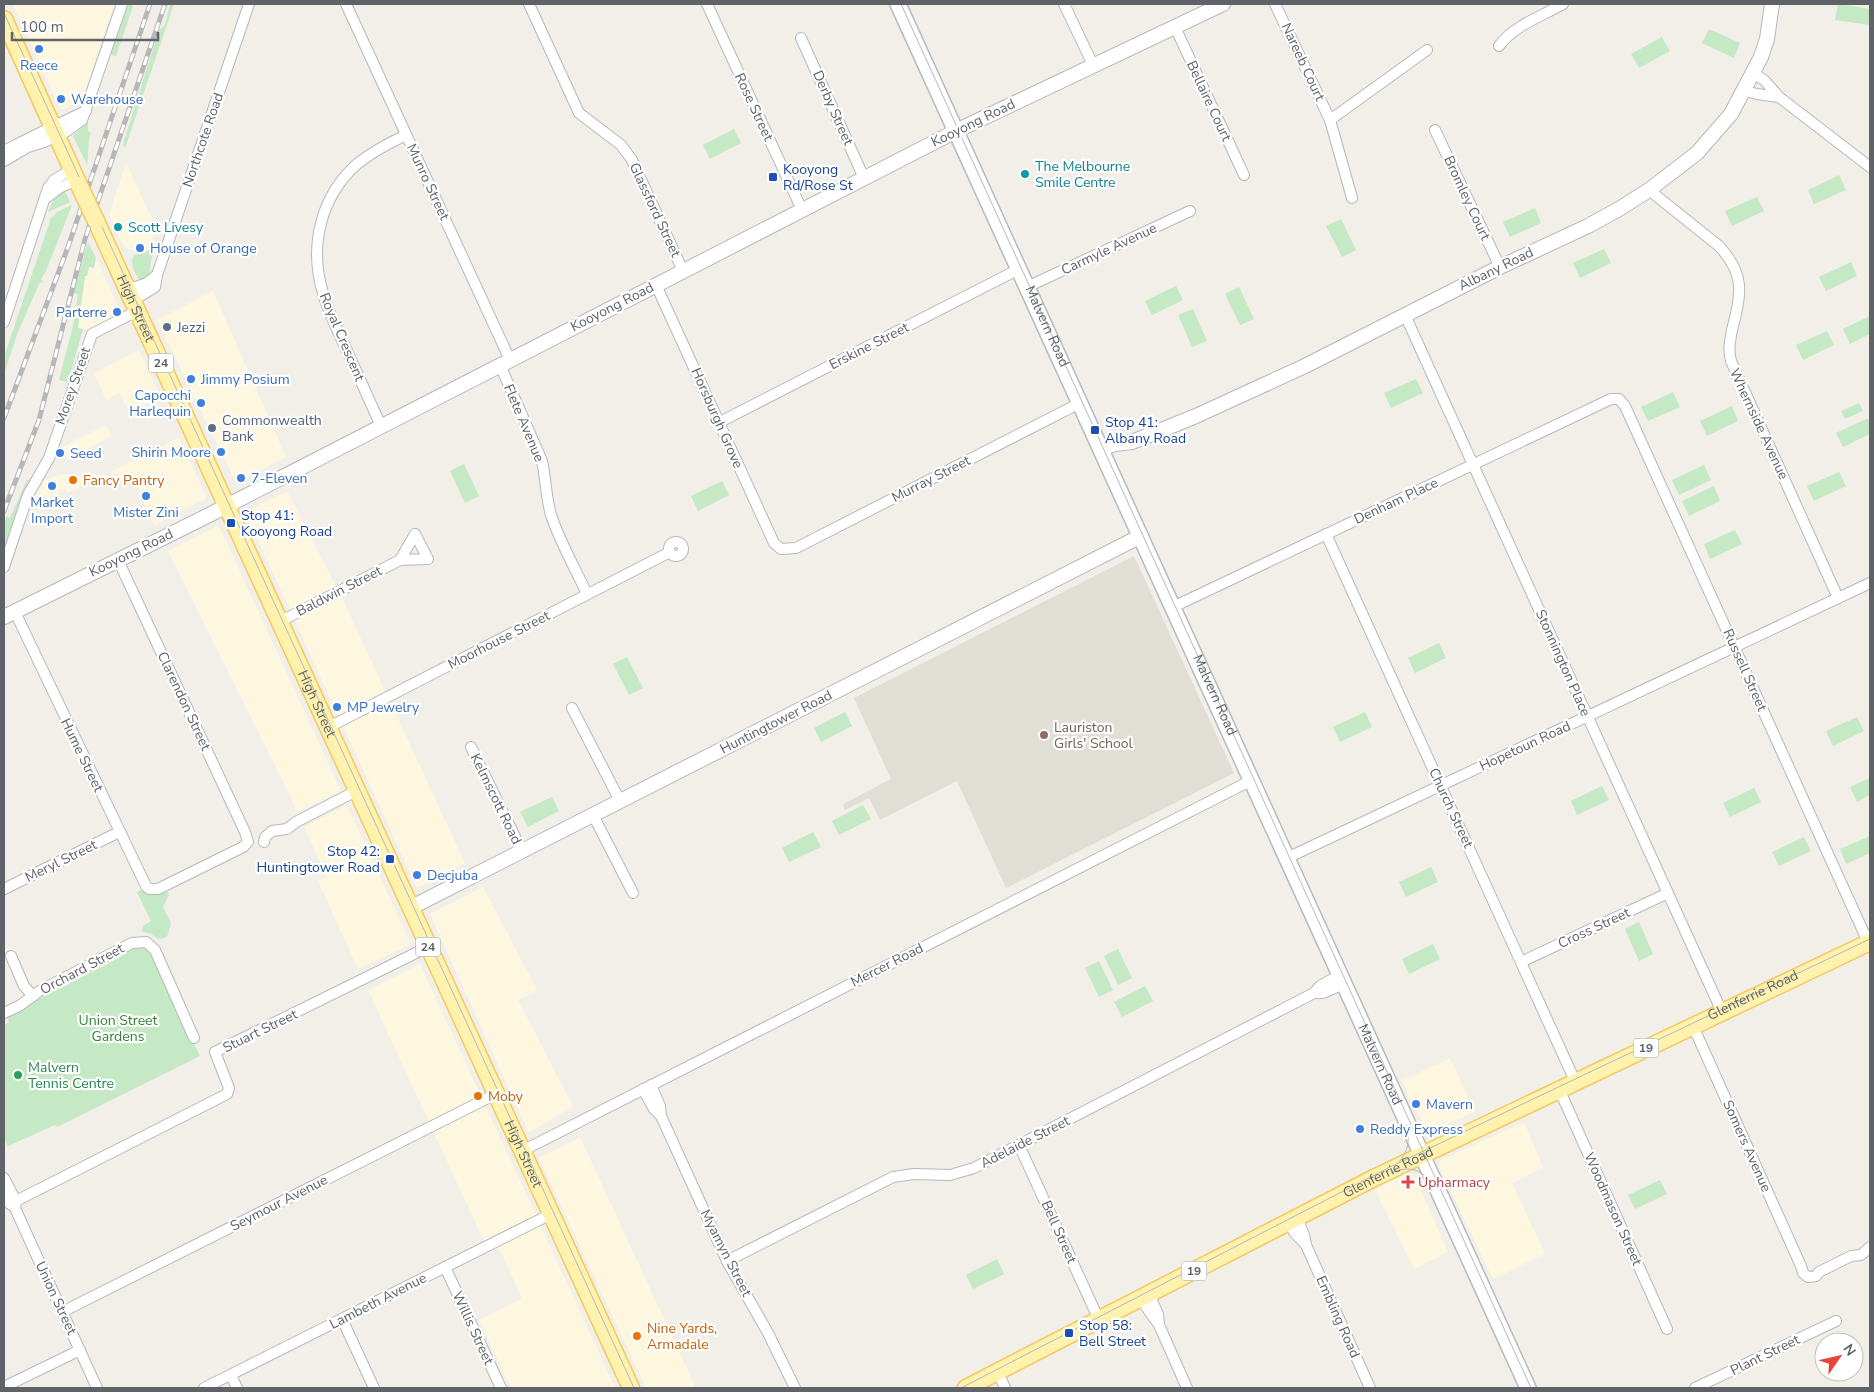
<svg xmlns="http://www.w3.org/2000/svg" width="1874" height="1392" font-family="'Nunito Sans',sans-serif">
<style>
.commercial{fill:#fef7e0}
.education{fill:#e1ded6}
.green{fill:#c5e8c5}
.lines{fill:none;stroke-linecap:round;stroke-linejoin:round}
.minor-casing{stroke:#b5b8bc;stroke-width:12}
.tertiary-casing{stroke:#b5b8bc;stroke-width:16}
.secondary-casing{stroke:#b6babf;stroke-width:18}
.primary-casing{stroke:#f2c960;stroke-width:19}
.minor{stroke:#fff;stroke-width:10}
.tertiary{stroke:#fff;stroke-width:14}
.secondary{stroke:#fff;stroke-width:15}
.primary{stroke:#fff2af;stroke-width:16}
.tram{stroke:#b6b7b8;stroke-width:1}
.rail-casing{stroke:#b6b7b8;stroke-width:5}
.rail{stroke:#fff;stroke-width:3;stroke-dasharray:9;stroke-linecap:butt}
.primary-bridge-casing{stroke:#f2c960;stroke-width:19;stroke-linecap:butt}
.primary-bridge{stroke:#fff2af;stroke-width:16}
.shop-dot{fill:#3f7fe0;stroke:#fff;stroke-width:2}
.culture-dot{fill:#0f9aa8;stroke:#fff;stroke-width:2}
.transit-dot{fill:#1a4fb4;stroke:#fff;stroke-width:2}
.service-dot{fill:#5c6f8a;stroke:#fff;stroke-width:2}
.food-dot{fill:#e8710a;stroke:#fff;stroke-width:2}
.education-dot{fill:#8d6e63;stroke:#fff;stroke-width:2}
.leisure-dot{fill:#2e9e5b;stroke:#fff;stroke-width:2}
.health-dot{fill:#e0444e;stroke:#fff;stroke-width:2}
.labels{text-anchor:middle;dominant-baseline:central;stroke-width:4.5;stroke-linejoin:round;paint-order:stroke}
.shield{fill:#fff;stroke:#8f9295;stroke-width:1}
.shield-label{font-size:12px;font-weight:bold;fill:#5f6368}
.street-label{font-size:14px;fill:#5f6368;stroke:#fff}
.shop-label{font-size:14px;fill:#366cbe;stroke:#fff;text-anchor:start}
.culture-label{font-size:14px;fill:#0d838f;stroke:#fff;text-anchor:start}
.transit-label{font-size:14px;fill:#164399;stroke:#fff;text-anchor:start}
.service-label{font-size:14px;fill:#4e5e75;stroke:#fff;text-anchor:start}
.food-label{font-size:14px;fill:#c56008;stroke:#fff;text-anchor:start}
.education-label{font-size:14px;fill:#785e54;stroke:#fff;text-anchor:start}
.park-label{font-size:14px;fill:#348238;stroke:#fff}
.leisure-label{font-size:14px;fill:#27864d;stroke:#fff;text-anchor:start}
.health-label{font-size:14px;fill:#be3a42;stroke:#fff;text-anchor:start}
</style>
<rect width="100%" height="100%" fill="#f1efe8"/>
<g class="commercial">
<polygon points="13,4 114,4 82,100 63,109 60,109"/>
<polygon points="126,163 157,229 151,245 139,252 126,248 121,241 109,215"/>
<polygon points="96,258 120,310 119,314 87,330 78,328 85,276 87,276 89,267"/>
<polygon points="213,291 286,457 236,483 157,320"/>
<polygon points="139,350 161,397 130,413 120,393 106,400 94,373"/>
<polygon points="106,425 112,436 69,459 57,453 58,449"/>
<polygon points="179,437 206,496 205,499 154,525 138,489 140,483 110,472"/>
<polygon points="87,472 98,476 68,493 65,489 35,505 30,501 34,492 36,493 44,481 51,477 65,474 84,478"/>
<polygon points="287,491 342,598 465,863 417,888 246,514 247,511"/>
<polygon points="217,526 220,528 340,789 339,792 298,812 168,551"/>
<polygon points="347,805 410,942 409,945 358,969 318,881 327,877 304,827"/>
<polygon points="483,887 537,990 518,1000 573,1106 529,1133 430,914"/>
<polygon points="420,964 476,1085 615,1388 511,1388 479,1320 522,1298 501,1252 482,1237 368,990"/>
<polygon points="1450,1058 1475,1112 1427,1133 1402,1081"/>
<polygon points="1524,1122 1543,1167 1512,1183 1545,1254 1493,1279 1439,1167 1441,1160"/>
<polygon points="580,1137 696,1388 646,1388 539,1158"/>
<polygon points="1406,1174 1415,1177 1448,1252 1414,1269 1375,1190"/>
</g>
<polygon class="education" points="1134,556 1234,773 1006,888 957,781 880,820 869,798 845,810 843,804 891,779 854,698"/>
<g class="green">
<polygon points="128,4 133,6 116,56 114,56 111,54"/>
<polygon points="170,4 174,4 125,148 123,144 159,30 165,25"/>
<polygon points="1838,4 1870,9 1870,25 1835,20"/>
<polygon points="1709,29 1740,43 1734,58 1702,43"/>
<polygon points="1662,37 1670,51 1639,68 1631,54"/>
<path d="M88 121V131L91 133C87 144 89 154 87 165L73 136Z"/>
<polygon points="734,129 741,143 710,159 703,145"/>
<polygon points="1839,175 1846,190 1814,204 1808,190"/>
<polygon points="65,191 70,202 48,212 55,196"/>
<polygon points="1757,197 1764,211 1732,226 1725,211"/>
<polygon points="72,205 46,271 41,279 43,283 40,282 18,332 4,374 4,357 51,218 57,212"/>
<polygon points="1535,208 1541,223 1510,237 1503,222"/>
<polygon points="1341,219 1356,250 1342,257 1326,226"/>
<polygon points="88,242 96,258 94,268 89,267 87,276 85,276 78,328 83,329 68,382 59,380 73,326 78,294 73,293"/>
<path d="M152 248 155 249C154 253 152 257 151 261 149 272 154 276 140 280 135 273 129 264 134 255L145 253Z"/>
<polygon points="1604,249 1611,263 1580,278 1573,263"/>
<polygon points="1851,262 1857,276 1826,291 1819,277"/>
<polygon points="1176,286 1183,300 1152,315 1145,301"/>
<polygon points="1239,287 1254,319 1240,325 1225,294"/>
<polygon points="1193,309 1207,341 1192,347 1178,315"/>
<polygon points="1870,316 1870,334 1850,344 1843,329"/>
<polygon points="1827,331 1834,345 1803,360 1796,345"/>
<polygon points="1416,379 1423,393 1391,408 1384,393"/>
<polygon points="1673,392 1680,407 1648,421 1641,407"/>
<polygon points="1859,403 1863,411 1845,419 1841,411"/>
<polygon points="1732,406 1738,421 1707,436 1700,421"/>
<polygon points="1868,418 1870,424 1870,434 1843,447 1836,433"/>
<polygon points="464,464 479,496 465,503 450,471"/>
<polygon points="1704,465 1711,480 1679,495 1672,480"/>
<polygon points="1839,472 1846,486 1814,501 1807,486"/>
<polygon points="27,480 29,480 20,499 4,550 4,523 7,517 10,518"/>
<polygon points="722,481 729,495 698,511 691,496"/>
<polygon points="1714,486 1720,501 1689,516 1682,501"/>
<polygon points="1735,530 1742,544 1710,559 1704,544"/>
<polygon points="1439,643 1446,658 1415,673 1408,658"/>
<polygon points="627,657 643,688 629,695 613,664"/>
<polygon points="845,712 852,726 821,742 814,728"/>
<polygon points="1365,712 1372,727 1340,742 1333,727"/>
<polygon points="1857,717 1864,731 1833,746 1826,731"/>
<polygon points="1870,778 1870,795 1857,802 1850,787"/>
<polygon points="1602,786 1609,800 1577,815 1571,801"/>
<polygon points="1754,788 1761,802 1730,817 1723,803"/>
<polygon points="552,797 559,811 528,827 520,812"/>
<polygon points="863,805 871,819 839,835 832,821"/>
<polygon points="813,832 821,847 789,862 782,848"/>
<polygon points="1870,836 1870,853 1846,864 1840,849"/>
<polygon points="1804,837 1811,851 1779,866 1772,852"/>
<polygon points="1431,867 1438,882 1406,897 1399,882"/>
<polygon points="141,890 150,895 167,891 169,895 163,907 171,923 167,937 158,939 151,934 142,931 143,926 151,921 137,892"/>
<polygon points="1639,922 1653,954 1639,961 1625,929"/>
<polygon points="1433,944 1440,959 1409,974 1402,959"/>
<polygon points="142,947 150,951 200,1056 57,1127 55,1125 8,1146 4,1138 4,1025 9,1022 6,1016 119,958 133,948"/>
<polygon points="1118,949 1132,978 1118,985 1104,956"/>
<polygon points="1099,961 1113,990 1099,997 1085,968"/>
<polygon points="1145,986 1153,1001 1122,1017 1114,1002"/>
<polygon points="1660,1180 1667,1194 1635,1209 1628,1195"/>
<polygon points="997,1259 1004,1274 973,1289 966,1275"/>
</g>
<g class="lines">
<defs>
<g id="minor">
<polyline points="346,4 510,360"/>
<polyline points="529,4 579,113 621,145 632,160 683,271"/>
<polyline points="707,4 802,210"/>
<polyline points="1064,4 1093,65"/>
<polyline points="1275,4 1330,120 1352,198"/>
<polyline points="1175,27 1244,175"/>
<polyline points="801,38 864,178"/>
<path d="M1499 46C1513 26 1542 16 1563 4"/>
<polyline points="1753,73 1764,80 1779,97 1870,167"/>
<polyline points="1745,91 1757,94 1779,97"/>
<polyline points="1330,120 1427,50"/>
<polyline points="1435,130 1500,267"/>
<path d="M4 151C31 137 58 124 86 111"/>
<polyline points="4,161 28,147 44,142 67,131 82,120 122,4"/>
<path d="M1649 190 1719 246C1746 275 1741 294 1732 330 1730 341 1728 350 1731 361L1838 598"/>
<polyline points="46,198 59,188 77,180"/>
<polyline points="656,285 774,543 781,549 796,548 1080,403"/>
<polyline points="1027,287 1190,211"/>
<polyline points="128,290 147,283 157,275"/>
<polyline points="132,301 155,287 157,275 249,4"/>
<polyline points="1405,315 1722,1012"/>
<polyline points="4,322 48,188 54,180 72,169"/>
<path d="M500 365 542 461C546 479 546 498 551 515 560 542 575 568 587 594"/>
<polyline points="718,423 1019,269"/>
<path d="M381 426C370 402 359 377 348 353 339 333 329 314 323 293 309 247 320 197 357 164 372 152 389 143 406 135"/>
<polyline points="1326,534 1575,1081"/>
<circle cx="676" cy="549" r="7"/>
<polyline points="400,560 415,534"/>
<polyline points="4,567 28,495 49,458 92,334 137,311"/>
<polyline points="1173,607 1611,399 1619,399 1625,406 1868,942"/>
<polyline points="15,612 146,886 149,889 158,889 243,847 248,842 245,832 118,560"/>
<polyline points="279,622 400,560 428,559 415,534"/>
<polyline points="572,708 620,801"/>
<polyline points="327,728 670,552"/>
<polyline points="471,747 522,851"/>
<polyline points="593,815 633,893"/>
<polyline points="264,842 265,837 272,831 287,829 296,822 356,791"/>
<polyline points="1287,858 1870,583"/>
<polyline points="4,889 119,832"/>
<polyline points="11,956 24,986 33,996"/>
<polyline points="1521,962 1668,893"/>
<polyline points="1314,993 1320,986 1340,975"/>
<polyline points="4,1013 19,1006 41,990 132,943 146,942 155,950 194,1038"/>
<polyline points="1693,1026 1801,1266 1803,1273 1808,1277 1816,1276 1819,1272 1851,1256 1861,1255 1870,1247"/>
<polyline points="651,1085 660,1106 661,1116"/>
<polyline points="643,1089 654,1109 661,1116 727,1261 768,1333 795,1388"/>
<polyline points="1559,1089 1667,1329"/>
<polyline points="1019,1145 1099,1320"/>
<polyline points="522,1151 1252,780"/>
<polyline points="4,1178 16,1201 15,1208 29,1239 97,1388"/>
<polyline points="4,1192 10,1204 15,1207"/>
<polyline points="10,1204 227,1094 229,1088 215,1052 428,947"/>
<polyline points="1297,1218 1304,1235 1306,1245 1370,1388"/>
<polyline points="1289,1222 1294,1232 1306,1245"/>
<polyline points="727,1261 893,1177 914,1174 950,1175 974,1168 1314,993 1323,993 1344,984"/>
<polyline points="445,1267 501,1388"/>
<polyline points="1149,1294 1158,1314 1159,1324"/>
<polyline points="1140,1298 1159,1325 1187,1388"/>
<polyline points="62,1312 496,1094"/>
<polyline points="342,1319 374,1388"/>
<polyline points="998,1372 1005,1388"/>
<polyline points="231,1375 237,1388"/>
<polyline points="4,1387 80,1350"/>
<polyline points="204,1388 551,1214"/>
<polyline points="1695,1388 1836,1321"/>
</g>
<g id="tertiary">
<polyline points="1101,449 1115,444 1132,442 1196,416 1305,366 1500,267 1588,226 1619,209 1649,190 1697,153 1731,114 1761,57 1767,39 1772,4"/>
<polyline points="4,617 209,515 958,130 1223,4"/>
<polyline points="410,908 1141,536"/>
</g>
<g id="secondary">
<path id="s1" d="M898 4 1528 1388"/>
</g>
<g id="primary">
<polyline points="4,19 79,185"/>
<path id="s2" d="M96 221 631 1388"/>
<path id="s3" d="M966 1388 1374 1178 1870 942"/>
</g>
</defs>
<use href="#minor" class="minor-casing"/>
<use href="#tertiary" class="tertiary-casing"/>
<use href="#secondary" class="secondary-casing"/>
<use href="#primary" class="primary-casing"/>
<use href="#minor" class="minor"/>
<use href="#tertiary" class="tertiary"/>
<use href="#secondary" class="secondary"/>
<use href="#primary" class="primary"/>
<g class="tram">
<path id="s4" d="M901 4 1531 1388"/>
<polyline points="4,13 634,1388"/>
<path d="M1399 1162C1409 1151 1410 1139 1406 1125"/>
<path d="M1391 1173C1409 1165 1423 1169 1433 1186"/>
<path id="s5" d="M961 1388 1390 1167 1870 939"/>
</g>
<defs>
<g id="rail">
<polyline points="4,418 68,247 150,4"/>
<polyline points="4,511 39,420 85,239 165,4"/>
</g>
</defs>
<use href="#rail" class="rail-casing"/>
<use href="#rail" class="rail"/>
<defs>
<polyline id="primary-bridge" points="79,185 96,221"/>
</defs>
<use href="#primary-bridge" class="primary-bridge-casing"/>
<use href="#primary-bridge" class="primary-bridge"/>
</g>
<g class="shop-dot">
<circle cx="39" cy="49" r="5"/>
<circle cx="61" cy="99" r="5"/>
<circle cx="140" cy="248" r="5"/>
<circle cx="117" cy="312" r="5"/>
<circle cx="191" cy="379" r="5"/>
<circle cx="201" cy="403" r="5"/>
<circle cx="221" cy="452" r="5"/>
<circle cx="60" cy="453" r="5"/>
<circle cx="241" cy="478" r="5"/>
<circle cx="52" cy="486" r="5"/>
<circle cx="146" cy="496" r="5"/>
<circle cx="337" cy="707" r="5"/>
<circle cx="417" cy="875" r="5"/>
<circle cx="1416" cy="1104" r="5"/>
<circle cx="1360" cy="1129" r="5"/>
</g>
<g class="culture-dot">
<circle cx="1025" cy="174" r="5"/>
<circle cx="118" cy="227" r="5"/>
</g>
<g class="transit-dot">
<rect x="768" y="172" width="10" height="10" rx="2.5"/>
<rect x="1090" y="425" width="10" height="10" rx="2.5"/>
<rect x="226" y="518" width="10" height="10" rx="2.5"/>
<rect x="385" y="854" width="10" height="10" rx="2.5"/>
<rect x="1064" y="1328" width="10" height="10" rx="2.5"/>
</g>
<g class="service-dot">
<circle cx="167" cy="327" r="5"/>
<circle cx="212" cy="428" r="5"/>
</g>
<g class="food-dot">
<circle cx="73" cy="480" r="5"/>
<circle cx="478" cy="1096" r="5"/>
<circle cx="637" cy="1336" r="5"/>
</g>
<circle class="education-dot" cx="1044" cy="735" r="5"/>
<circle class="leisure-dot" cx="18" cy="1075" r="5"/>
<path class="health-dot" d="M1405.5 1174.5h5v5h5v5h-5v5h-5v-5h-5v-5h5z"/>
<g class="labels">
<g class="shield">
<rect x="148.5" y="353.5" width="25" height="19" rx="4"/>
<rect x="415.5" y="937.5" width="25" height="19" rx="4"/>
<rect x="1633.5" y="1038.5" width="25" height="19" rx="4"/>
<rect x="1181.5" y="1261.5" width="25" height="19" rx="4"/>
</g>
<g class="shield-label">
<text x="161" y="363">24</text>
<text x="428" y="947">24</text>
<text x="1646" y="1048">19</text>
<text x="1194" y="1271">19</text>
</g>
<g class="street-label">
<text transform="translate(1303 62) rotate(65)">Nareeb Court</text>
<text transform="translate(1209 101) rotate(65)">Bellaire Court</text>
<text transform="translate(754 107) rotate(65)">Rose Street</text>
<text transform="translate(833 108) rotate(66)">Derby Street</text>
<text transform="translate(973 123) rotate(-26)">Kooyong Road</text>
<text transform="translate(203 140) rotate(-71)">Northcote Road</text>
<text transform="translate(428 182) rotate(65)">Munro Street</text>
<text transform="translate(1467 198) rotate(65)">Bromley Court</text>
<text transform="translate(655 210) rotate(65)">Glassford Street</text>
<text transform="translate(1109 249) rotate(-25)">Carmyle Avenue</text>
<text transform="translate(1496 269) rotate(-26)">Albany Road</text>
<text transform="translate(612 307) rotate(-27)">Kooyong Road</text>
<text stroke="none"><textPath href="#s2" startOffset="96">High Street</textPath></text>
<text stroke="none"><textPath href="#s4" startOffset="354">Malvern Road</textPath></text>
<text transform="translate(342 337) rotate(67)">Royal Crescent</text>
<text transform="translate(869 346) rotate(-27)">Erskine Street</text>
<text transform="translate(73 386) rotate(-71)">Morey Street</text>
<text transform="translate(717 418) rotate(66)">Horsburgh Grove</text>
<text transform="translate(524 423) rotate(67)">Flete Avenue</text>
<text transform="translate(1759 424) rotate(65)">Whernside Avenue</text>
<text transform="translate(931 479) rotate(-27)">Murray Street</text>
<text transform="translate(1396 501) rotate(-25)">Denham Place</text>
<text transform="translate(131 553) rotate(-26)">Kooyong Road</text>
<text transform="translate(339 591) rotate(-27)">Baldwin Street</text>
<text transform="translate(499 640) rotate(-27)">Moorhouse Street</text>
<text transform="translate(1563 663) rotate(66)">Stonnington Place</text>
<text transform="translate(1745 670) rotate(66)">Russell Street</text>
<text stroke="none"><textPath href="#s4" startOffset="759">Malvern Road</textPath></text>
<text transform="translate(184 701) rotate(65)">Clarendon Street</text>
<text stroke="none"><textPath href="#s2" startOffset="531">High Street</textPath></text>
<text transform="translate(776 722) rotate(-27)">Huntingtower Road</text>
<text transform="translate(1525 746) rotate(-25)">Hopetoun Road</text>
<text transform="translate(82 755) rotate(64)">Hume Street</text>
<text transform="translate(496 799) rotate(64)">Kelmscott Road</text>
<text transform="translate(1451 808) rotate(65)">Church Street</text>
<text transform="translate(61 861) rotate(-26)">Meryl Street</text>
<text transform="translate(1594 928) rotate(-25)">Cross Street</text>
<text transform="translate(887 965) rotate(-27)">Mercer Road</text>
<text transform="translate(82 969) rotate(-28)">Orchard Street</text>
<text stroke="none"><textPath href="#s5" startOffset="884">Glenferrie Road</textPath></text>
<text transform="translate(260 1031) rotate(-26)">Stuart Street</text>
<text stroke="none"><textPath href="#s1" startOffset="1165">Malvern Road</textPath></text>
<text transform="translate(1025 1142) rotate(-27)">Adelaide Street</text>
<text transform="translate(1747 1146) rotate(66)">Somers Avenue</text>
<text stroke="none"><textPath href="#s2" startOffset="1026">High Street</textPath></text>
<text stroke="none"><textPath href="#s3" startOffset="474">Glenferrie Road</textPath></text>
<text transform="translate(279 1203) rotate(-27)">Seymour Avenue</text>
<text transform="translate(1613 1209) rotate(66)">Woodmason Street</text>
<text transform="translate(1059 1232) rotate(66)">Bell Street</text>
<text transform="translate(726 1253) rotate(63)">Myamyn Street</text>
<text transform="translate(56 1298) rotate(65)">Union Street</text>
<text transform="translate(378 1301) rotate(-27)">Lambeth Avenue</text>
<text transform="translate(1338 1317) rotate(66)">Embling Road</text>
<text transform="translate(473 1328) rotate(65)">Willis Street</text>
<text transform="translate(1765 1355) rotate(-26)">Plant Street</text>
</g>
<g class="shop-label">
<text x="39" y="65" text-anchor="middle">Reece</text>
<text x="71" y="99">Warehouse</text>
<text x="150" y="248">House of Orange</text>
<text x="107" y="312" text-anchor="end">Parterre</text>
<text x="201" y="379">Jimmy Posium</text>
<text x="191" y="395" text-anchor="end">Capocchi<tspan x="191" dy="16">Harlequin</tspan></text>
<text x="211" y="452" text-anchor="end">Shirin Moore</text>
<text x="70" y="453">Seed</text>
<text x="251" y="478">7-Eleven</text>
<text x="52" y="502" text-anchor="middle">Market<tspan x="52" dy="16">Import</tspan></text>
<text x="146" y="512" text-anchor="middle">Mister Zini</text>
<text x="347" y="707">MP Jewelry</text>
<text x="427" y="875">Decjuba</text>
<text x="1426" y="1104">Mavern</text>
<text x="1370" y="1129">Reddy Express</text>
</g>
<g class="culture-label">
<text x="1035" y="166">The Melbourne<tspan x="1035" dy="16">Smile Centre</tspan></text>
<text x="128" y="227">Scott Livesy</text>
</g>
<g class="transit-label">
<text x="783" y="169">Kooyong<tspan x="783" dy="16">Rd/Rose St</tspan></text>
<text x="1105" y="422">Stop 41:<tspan x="1105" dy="16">Albany Road</tspan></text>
<text x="241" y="515">Stop 41:<tspan x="241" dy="16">Kooyong Road</tspan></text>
<text x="380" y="851" text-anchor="end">Stop 42:<tspan x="380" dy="16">Huntingtower Road</tspan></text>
<text x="1079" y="1325">Stop 58:<tspan x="1079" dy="16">Bell Street</tspan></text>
</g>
<g class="service-label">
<text x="177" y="327">Jezzi</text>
<text x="222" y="420">Commonwealth<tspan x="222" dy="16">Bank</tspan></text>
</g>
<g class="food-label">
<text x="83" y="480">Fancy Pantry</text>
<text x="488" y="1096">Moby</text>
<text x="647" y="1328">Nine Yards,<tspan x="647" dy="16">Armadale</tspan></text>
</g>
<g class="education-label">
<text x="1054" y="727">Lauriston<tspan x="1054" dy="16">Girls' School</tspan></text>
</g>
<g class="park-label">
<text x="118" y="1020">Union Street<tspan x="118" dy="16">Gardens</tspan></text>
</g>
<g class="leisure-label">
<text x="28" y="1067">Malvern<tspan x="28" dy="16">Tennis Centre</tspan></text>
</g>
<g class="health-label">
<text x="1418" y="1182">Upharmacy</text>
</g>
</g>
<rect width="1874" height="1392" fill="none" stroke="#5f6368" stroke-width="10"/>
<g transform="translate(1839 1357) rotate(56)"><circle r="24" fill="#ffffff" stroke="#bfc1c3"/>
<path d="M0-4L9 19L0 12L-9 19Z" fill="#ea4335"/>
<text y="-8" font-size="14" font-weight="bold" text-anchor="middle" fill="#5f6368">N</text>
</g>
<path d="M12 32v8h146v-8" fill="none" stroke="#5f6368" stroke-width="2.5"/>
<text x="20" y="32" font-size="15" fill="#5f6368" stroke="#ffffff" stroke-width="4" paint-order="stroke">100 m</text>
</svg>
